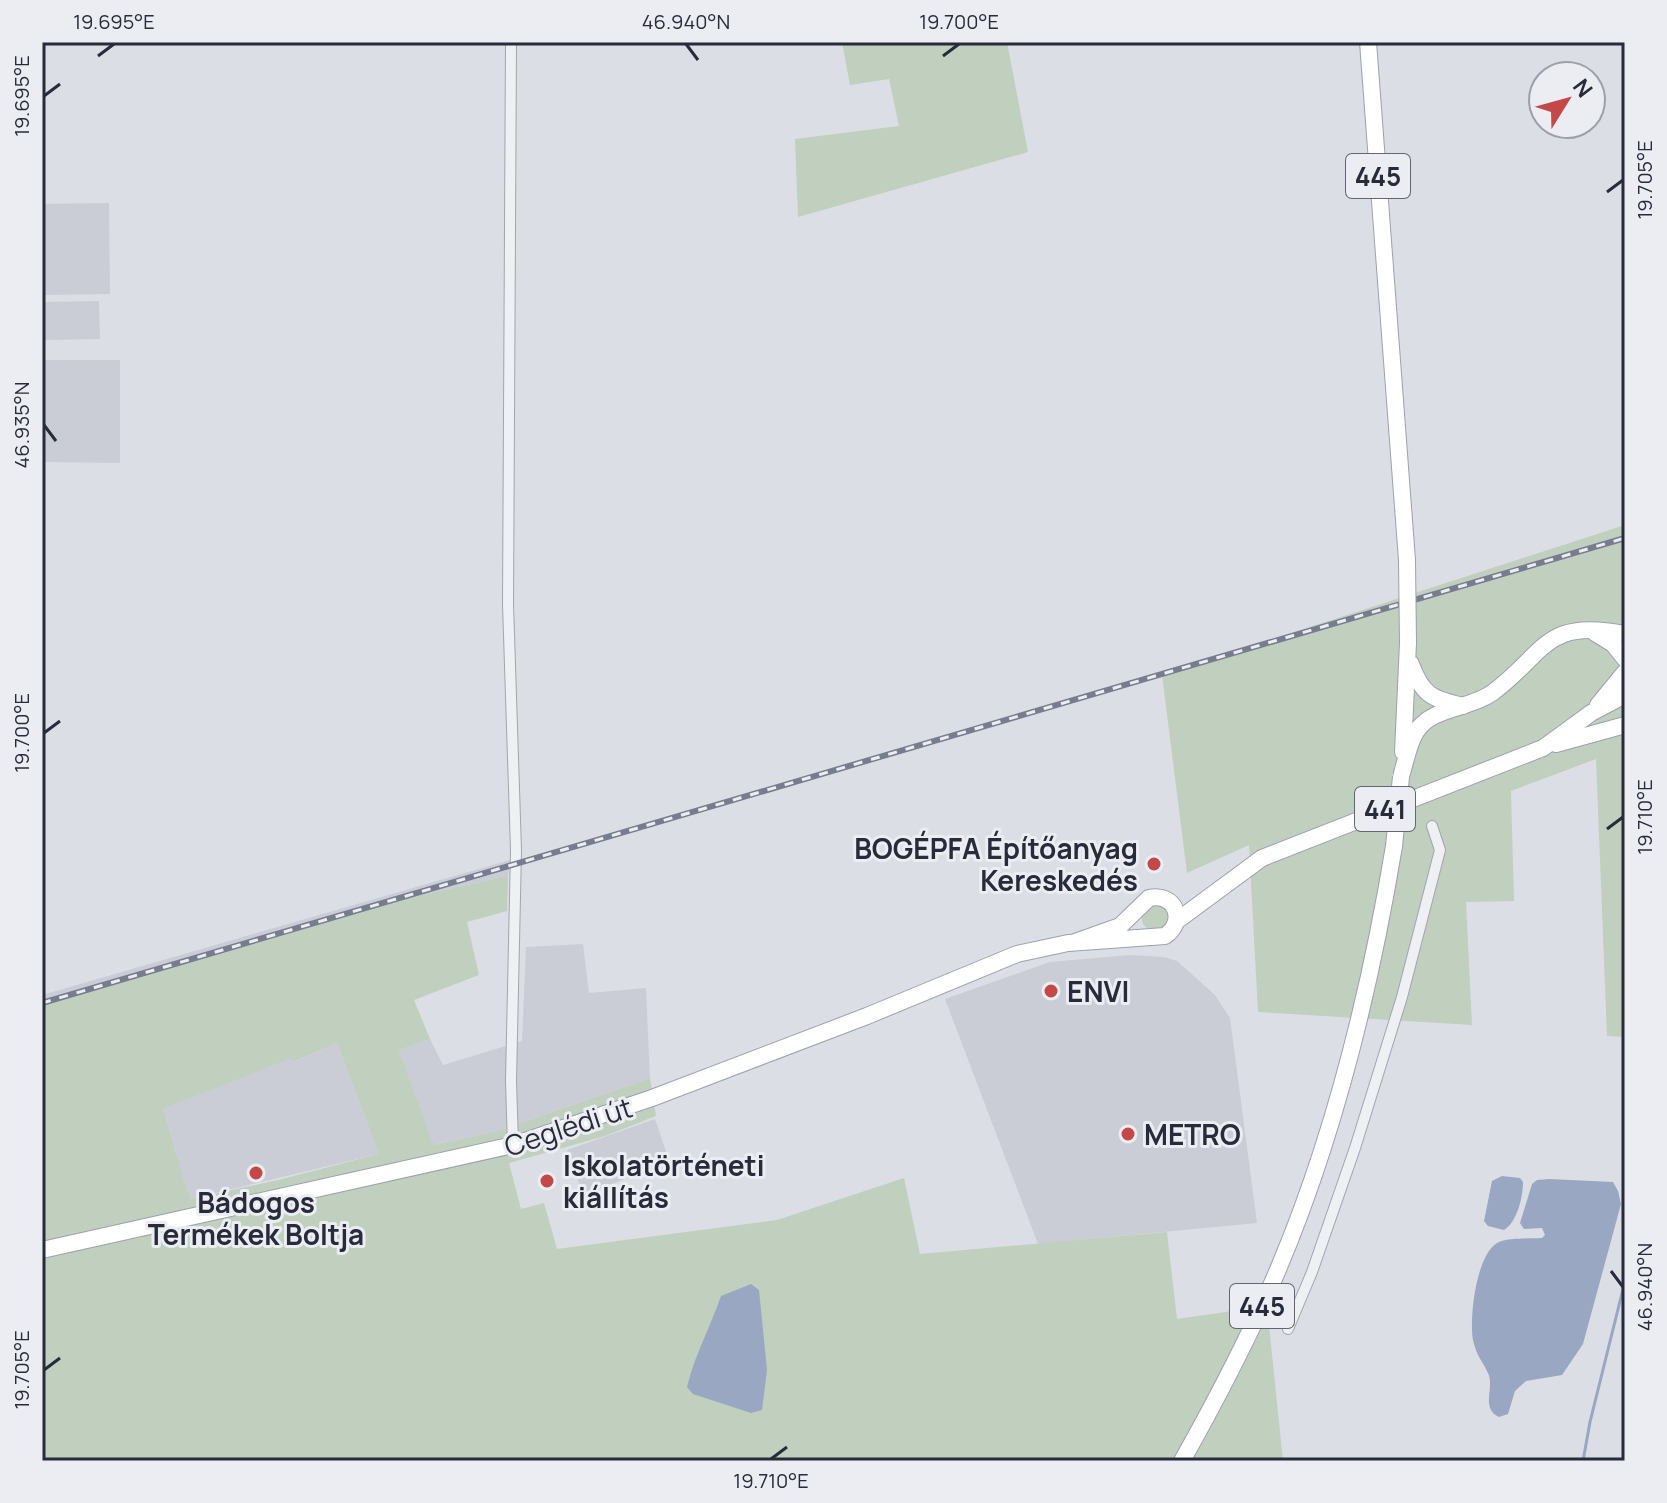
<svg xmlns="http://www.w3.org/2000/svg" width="1667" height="1503" font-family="Manrope,sans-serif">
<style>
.built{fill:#cacdd6}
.green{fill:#c0cfbe;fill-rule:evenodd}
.water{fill:#99a7c3}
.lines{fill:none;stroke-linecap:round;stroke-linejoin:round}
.stream{stroke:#99a7c3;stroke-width:3}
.street-casing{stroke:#a2a5ae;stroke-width:12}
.primary-casing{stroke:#9ca1b0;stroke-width:18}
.street{stroke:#eff0f4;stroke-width:10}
.primary{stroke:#fff;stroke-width:16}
.rail-casing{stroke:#777c8e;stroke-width:6}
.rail{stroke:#ebedf3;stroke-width:3;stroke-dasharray:9;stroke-linecap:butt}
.primary-bridge-casing{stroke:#9ca1b0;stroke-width:18;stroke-linecap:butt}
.primary-bridge{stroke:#fff;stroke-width:16}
.ticks{fill:none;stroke:#272b3a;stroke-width:3}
.poi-dot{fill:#c44848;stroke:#ebedf3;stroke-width:3}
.labels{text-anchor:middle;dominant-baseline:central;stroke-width:6;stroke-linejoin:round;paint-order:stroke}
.shield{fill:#ebedf3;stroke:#626572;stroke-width:2}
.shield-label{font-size:26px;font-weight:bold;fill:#272b3a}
.poi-label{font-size:28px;font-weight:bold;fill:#272b3a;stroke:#ebedf3;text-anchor:start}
.street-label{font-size:28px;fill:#272b3a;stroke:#ebedf3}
.neatline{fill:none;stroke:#272b3a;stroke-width:3}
.ticks-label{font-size:20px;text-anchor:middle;fill:#272b3a}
</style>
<rect width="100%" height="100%" fill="#dcdee5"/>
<g class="built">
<polygon points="109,203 110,294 42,295 42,204"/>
<polygon points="99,301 100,339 42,340 42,302"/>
<polygon points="42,360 120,360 120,463 42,462"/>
<polygon points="510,860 508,876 411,897 42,1005 42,995"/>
<polygon points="583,944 589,993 646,988 650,1078 498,1131 432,1145 399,1050 430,1039 443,1065 522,1041 526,947"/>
<polygon points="1130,955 1164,957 1177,961 1215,995 1230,1018 1257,1223 1038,1244 945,999 1050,962"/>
<polygon points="337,1043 379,1154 190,1199 163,1109 291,1057 294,1062"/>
<polygon points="655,1119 670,1163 583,1194 567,1150"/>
</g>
<g class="green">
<polygon points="842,42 1007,42 1028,152 798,217 795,139 899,126 889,79 850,85"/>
<polygon points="1625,525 1625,1037 1607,1036 1596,759 1511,791 1514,901 1466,902 1472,1025 1258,1012 1249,845 1187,873 1162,675"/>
<path d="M508 876 507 911 467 922 479 975 414 1000 430 1039 399 1050 433 1145 498 1131 650 1078 656 1116 605 1136 509 1163 521 1209 544 1203 557 1249 777 1220 904 1178 920 1254 1167 1232 1177 1319 1267 1306 1283 1461H42V1005L411 897ZM337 1043 379 1154 278 1180 190 1199 163 1109 291 1058 293 1062Z"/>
<polygon points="1151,901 1171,909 1166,929 1149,930 1143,924 1141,915"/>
</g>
<g class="water">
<path d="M1502 1176 1520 1178 1523 1182C1523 1197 1517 1222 1504 1230L1488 1226 1484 1221 1492 1181Z"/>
<path d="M1549 1179 1613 1182 1618 1191 1621 1204 1583 1344 1562 1375 1526 1381 1515 1391 1508 1414 1499 1417C1480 1408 1495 1388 1488 1373 1482 1360 1477 1357 1473 1340 1469 1319 1476 1252 1499 1242 1510 1237 1530 1239 1542 1238L1545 1235 1542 1228 1524 1229 1520 1223 1532 1184 1537 1180Z"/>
<path d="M751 1284 759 1290 767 1370 762 1410 751 1413 693 1394 687 1387C695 1354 710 1328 721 1296Z"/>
</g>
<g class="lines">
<polyline class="stream" points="1583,1461 1590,1422 1625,1281"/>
<defs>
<g id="street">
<polyline points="511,42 508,604 516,850 511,1081 513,1145"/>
<polyline points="1288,1329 1312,1272 1355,1148 1402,997 1440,850 1432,826"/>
</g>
<g id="primary">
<polyline points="1368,42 1407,560"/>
<polyline points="1595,633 1613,644 1625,659"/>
<path d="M1411 664C1422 695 1432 699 1463 706"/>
<polyline points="1598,705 1625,672"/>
<polyline points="1556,744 1625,725"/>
<polyline points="1403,752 1408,643"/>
<path d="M1402 773C1406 760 1409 743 1416 732 1431 707 1470 709 1492 693 1547 652 1544 618 1625 634"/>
<polyline points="1178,920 1262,858 1543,748 1591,713 1625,695"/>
<path d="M42 1250 513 1145 652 1098 867 1016 1017 954 1068 943 1165 936C1187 921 1175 892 1149 898L1120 926 1075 942"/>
<path d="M1182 1461C1214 1404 1244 1347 1270 1288 1332 1148 1369 997 1394 846"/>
</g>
</defs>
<use href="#street" class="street-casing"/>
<use href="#primary" class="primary-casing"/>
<use href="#street" class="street"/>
<use href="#primary" class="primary"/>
<defs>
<polyline id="rail" points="42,1003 1625,538"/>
</defs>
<use href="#rail" class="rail-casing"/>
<use href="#rail" class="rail"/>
<defs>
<g id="primary-bridge">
<polyline points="1407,560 1408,643"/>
<polyline points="1394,846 1401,777"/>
</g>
</defs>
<use href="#primary-bridge" class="primary-bridge-casing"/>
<use href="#primary-bridge" class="primary-bridge"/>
</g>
<path class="ticks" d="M686 44 698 60M98 56 114 44M943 56 959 44M44 96 60 84M1607 192 1623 180M44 425 56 441M44 733 60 721M1607 829 1623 817M1611 1271 1623 1287M44 1370 60 1358M771 1459 787 1447"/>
<g class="poi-dot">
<circle cx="1154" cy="864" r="8"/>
<circle cx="1051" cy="991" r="8"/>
<circle cx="1128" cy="1134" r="8"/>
<circle cx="256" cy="1173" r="8"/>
<circle cx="547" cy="1181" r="8"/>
</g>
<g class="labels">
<g class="shield">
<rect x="1346" y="154" width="64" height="44" rx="6"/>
<rect x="1355" y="787" width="60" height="44" rx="6"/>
<rect x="1230" y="1284" width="64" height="44" rx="6"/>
</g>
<g class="shield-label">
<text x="1378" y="176">445</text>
<text x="1385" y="809">441</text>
<text x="1262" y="1306">445</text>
</g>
<g class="poi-label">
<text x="1138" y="848" text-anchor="end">BOGÉPFA Építőanyag<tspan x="1138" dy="32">Kereskedés</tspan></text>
<text x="1067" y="991">ENVI</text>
<text x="1144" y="1134">METRO</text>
<text x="563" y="1165">Iskolatörténeti<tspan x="563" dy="32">kiállítás</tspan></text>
<text x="256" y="1202" text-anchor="middle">Bádogos<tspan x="256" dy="32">Termékek Boltja</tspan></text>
</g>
<g class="street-label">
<text transform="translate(568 1126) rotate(-18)">Ceglédi út</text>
</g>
</g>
<rect width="1667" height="1503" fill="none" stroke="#ebedf3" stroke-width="88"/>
<g transform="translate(1567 100) rotate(53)"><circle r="38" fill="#ebedf3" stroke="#9d9fa9" stroke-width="2"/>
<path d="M0-6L14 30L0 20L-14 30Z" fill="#c44848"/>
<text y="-12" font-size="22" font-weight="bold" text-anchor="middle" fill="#272b3a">N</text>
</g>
<rect x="44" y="44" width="1579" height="1415" class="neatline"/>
<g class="ticks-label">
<text x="114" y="29">19.695°E</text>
<text x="686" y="29">46.940°N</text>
<text x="959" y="29">19.700°E</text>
<text transform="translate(22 96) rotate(-90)" y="7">19.695°E</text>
<text transform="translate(1645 180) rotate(-90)" y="7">19.705°E</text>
<text transform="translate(22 425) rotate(-90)" y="7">46.935°N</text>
<text transform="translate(22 733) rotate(-90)" y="7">19.700°E</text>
<text transform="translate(1645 817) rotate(-90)" y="7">19.710°E</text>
<text transform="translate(1645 1287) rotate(-90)" y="7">46.940°N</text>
<text transform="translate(22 1370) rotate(-90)" y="7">19.705°E</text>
<text x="771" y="1488">19.710°E</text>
</g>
</svg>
